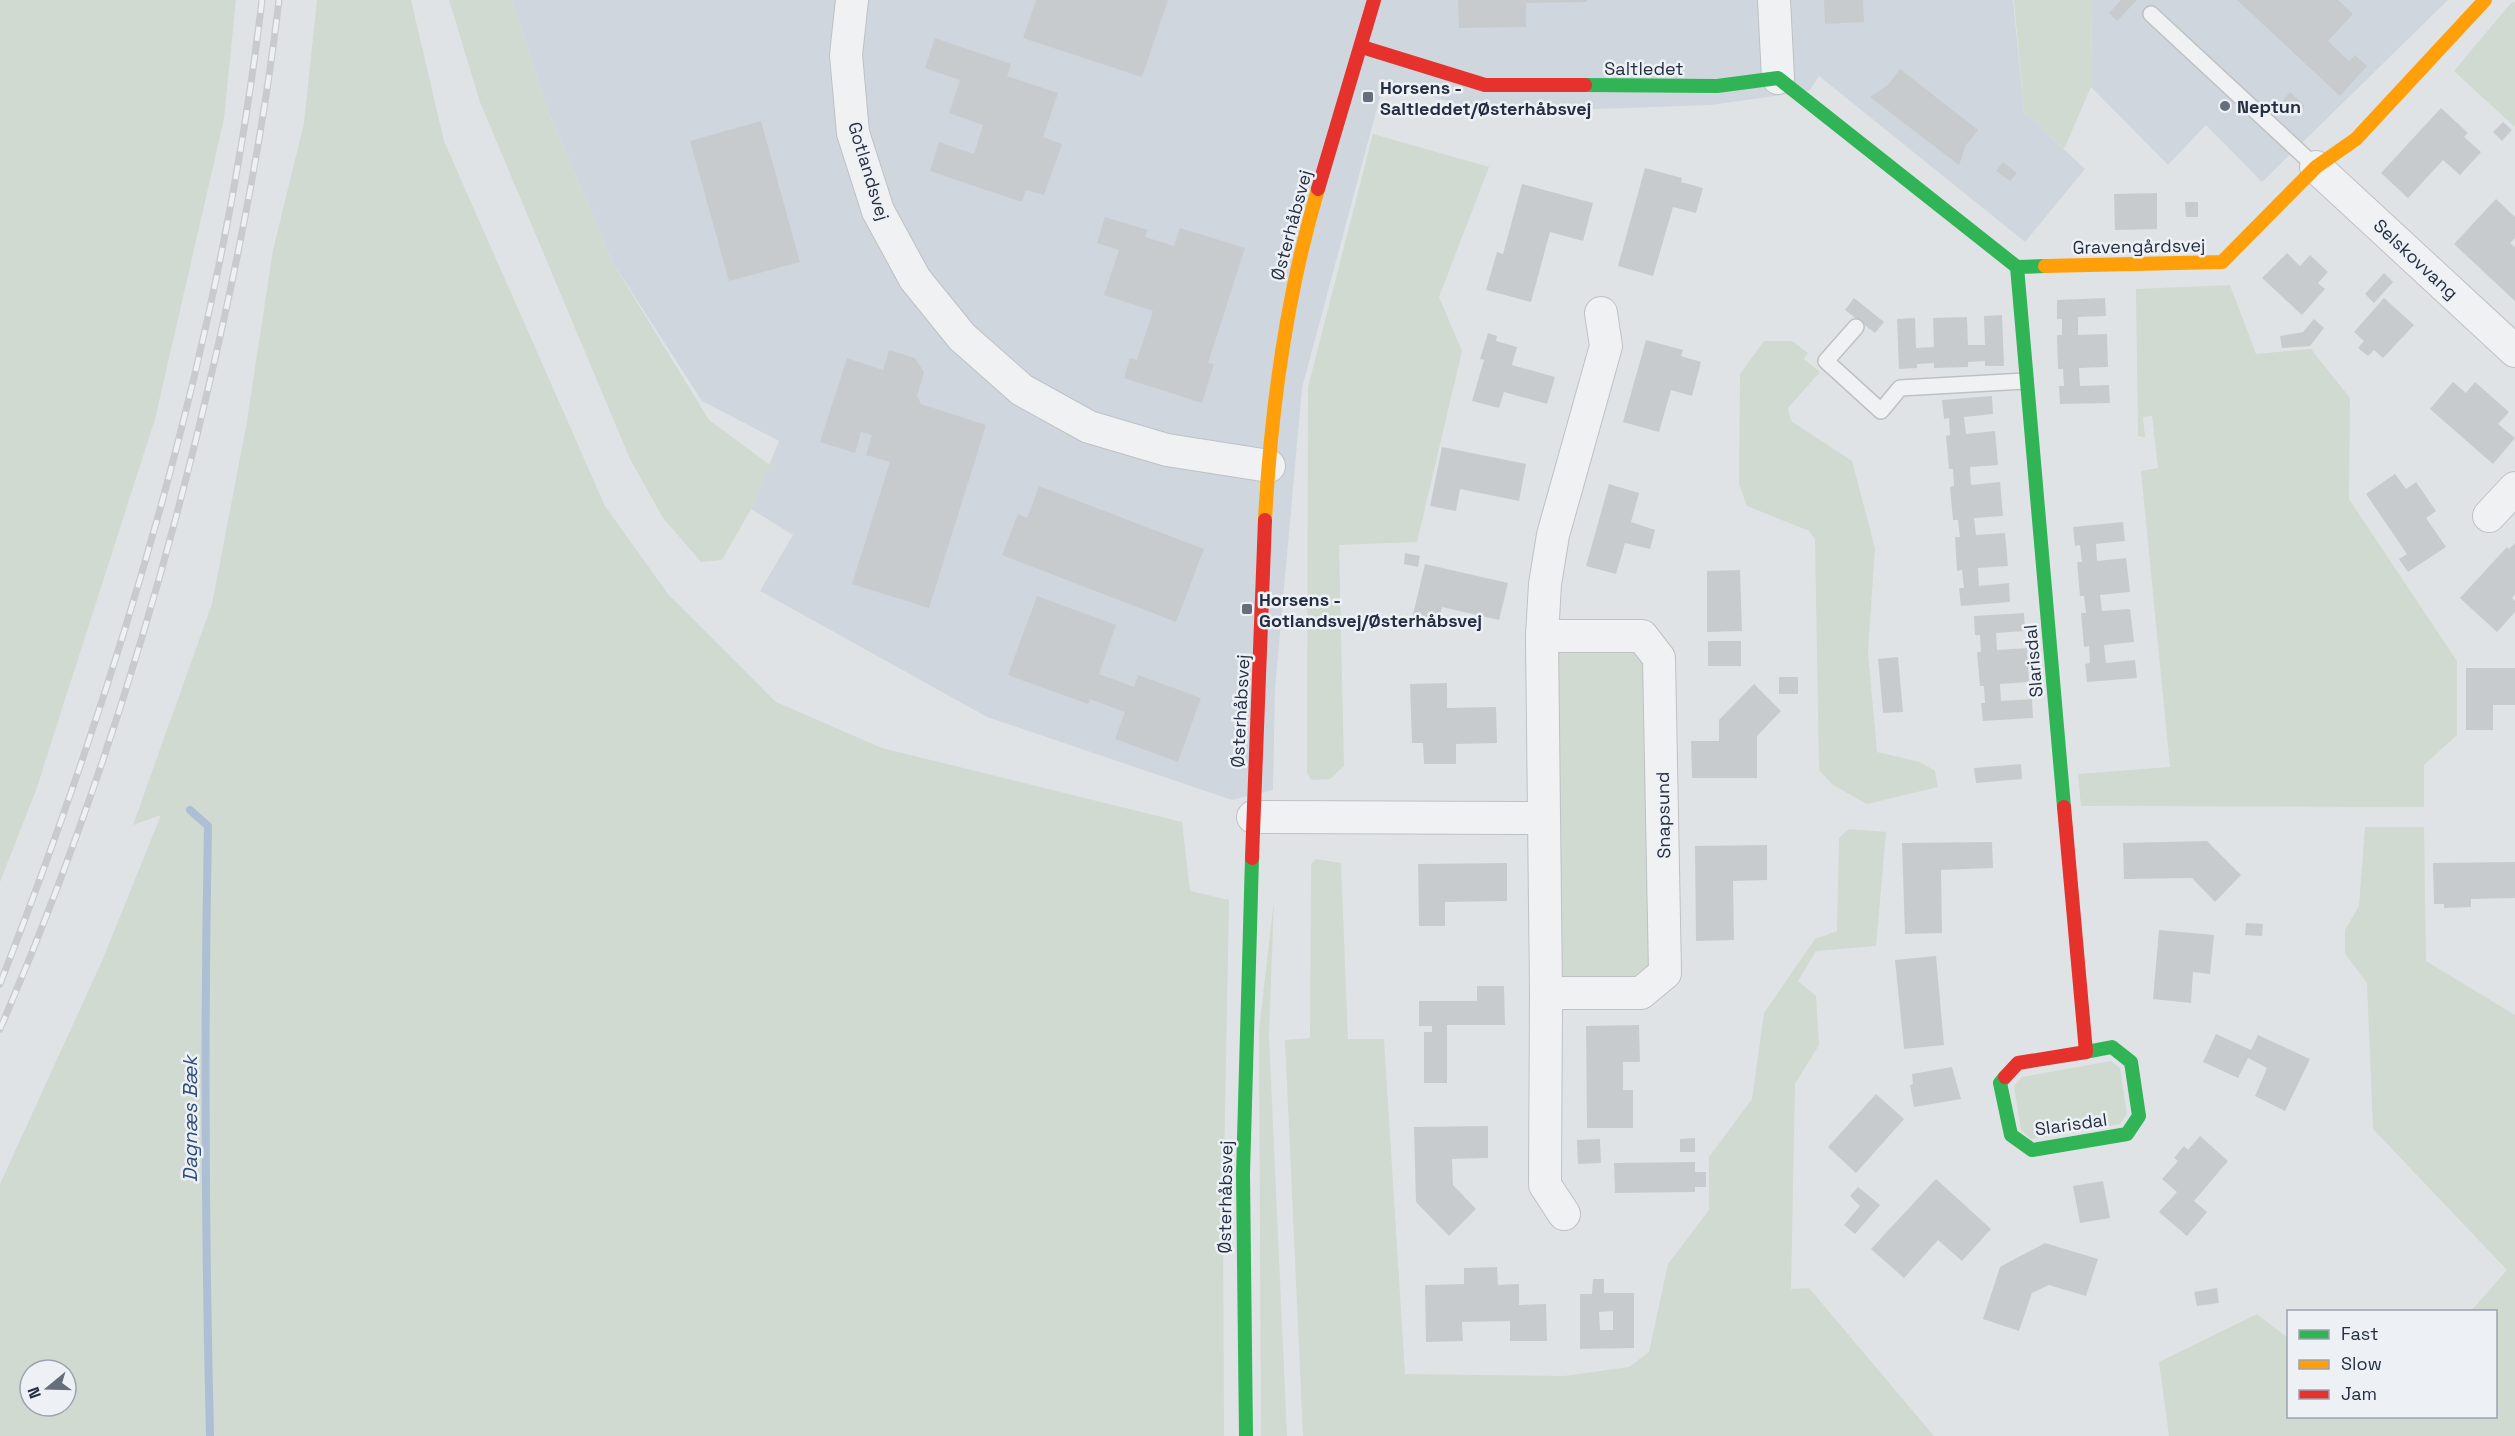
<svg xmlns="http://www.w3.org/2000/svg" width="2515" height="1436" font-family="'Space Grotesk',sans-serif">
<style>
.built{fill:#d0d6dd}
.green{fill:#d0dad0;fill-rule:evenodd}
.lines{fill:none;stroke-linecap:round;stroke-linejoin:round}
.stream{stroke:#acbfd4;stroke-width:8}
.building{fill:#c8cbce;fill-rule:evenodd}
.lane-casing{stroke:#bec1c4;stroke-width:18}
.street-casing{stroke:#bec1c4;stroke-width:34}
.lane{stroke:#f0f1f3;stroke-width:15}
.street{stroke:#f0f1f3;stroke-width:32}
.fast{stroke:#30b455;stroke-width:14}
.slow{stroke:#ff9f0a;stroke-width:14}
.jam{stroke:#e5322d;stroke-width:14}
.rail-casing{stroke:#c8cace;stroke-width:7}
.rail{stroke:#edf1f6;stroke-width:4.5;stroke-dasharray:14;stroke-linecap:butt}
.poi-dot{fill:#666e7b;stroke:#edf1f6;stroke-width:2}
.labels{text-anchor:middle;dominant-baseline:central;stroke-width:5;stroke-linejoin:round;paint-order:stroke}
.street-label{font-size:18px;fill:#252f41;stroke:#edf1f6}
.poi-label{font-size:18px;font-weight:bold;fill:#252f41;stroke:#edf1f6;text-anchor:start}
.water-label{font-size:20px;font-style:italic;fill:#2c4e79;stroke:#edf1f6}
</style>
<rect width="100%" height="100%" fill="#e0e3e6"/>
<g class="built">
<polygon points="512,0 2013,0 2024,112 2085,169 2025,242 1819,76 1809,91 1711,105 1487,113 1384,82 1302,388 1275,689 1273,790 1232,800 987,717 760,591 793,535 751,509 779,441 702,401 613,263 546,106"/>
<polygon points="2092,0 2448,0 2262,182 2206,125 2168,165 2091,87"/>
</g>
<g class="green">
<polygon points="0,0 236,0 224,119 155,419 36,790 0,882"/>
<path d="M317 0H411L444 141 605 506 668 594 776 702 882 748 1182 822 1190 891 1229 900 1223 1222 1224 1436H0V1184L102 961 161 815 133 825 212 604 246 427 273 250 304 123ZM30 1370H66V1406H30Z"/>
<polygon points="449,0 512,0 546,106 613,263 709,420 770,465 751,509 722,560 701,562 663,518 630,459 480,102"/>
<polygon points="2014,0 2092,0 2091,87 2064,149 2024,112"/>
<polygon points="2515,2 2515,127 2454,71 2511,3"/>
<polygon points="1373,134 1489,167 1439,297 1462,351 1417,542 1339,545 1344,766 1330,779 1311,780 1307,773 1308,387"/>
<polygon points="2230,285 2256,354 2311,349 2350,398 2349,499 2457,661 2457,735 2424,765 2424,807 2081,806 2078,774 2170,767 2141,471 2158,468 2152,416 2143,417 2145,437 2138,436 2136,289"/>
<polygon points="1764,341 1792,341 1808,353 1804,359 1820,372 1788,408 1791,421 1852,461 1875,548 1868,652 1877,752 1920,762 1935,771 1938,787 1867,804 1833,785 1819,770 1815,539 1809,531 1747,506 1739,484 1740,374"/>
<polygon points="1562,648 1641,648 1651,657 1654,975 1566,986 1553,974 1552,661"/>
<polygon points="2365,827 2424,827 2426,961 2515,1015 2515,1436 2169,1436 2159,1362 2257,1314 2288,1338 2288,1416 2496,1416 2496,1312 2471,1311 2507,1270 2373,1129 2367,983 2345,954 2345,930 2359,906"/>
<polygon points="1849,829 1886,832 1876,946 1816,951 1798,981 1816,996 1819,1045 1795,1084 1791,1289 1809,1288 1934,1436 1303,1436 1285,1040 1310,1038 1311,864 1316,859 1341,863 1348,1039 1384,1039 1405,1374 1564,1376 1629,1367 1649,1352 1668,1264 1709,1210 1709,1157 1752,1099 1764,1013 1815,939 1837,931 1839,838"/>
<polygon points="1274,900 1269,1036 1287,1436 1261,1436 1259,1030"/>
<polygon points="2111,1061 2120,1068 2127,1114 2120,1124 2031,1139 2021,1130 2014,1086 2022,1077"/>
</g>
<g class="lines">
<path class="stream" d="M190 810 208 826C204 1029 205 1233 210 1436"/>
</g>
<g class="building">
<polygon points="1036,0 1168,0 1142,77 1023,38"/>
<polygon points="1458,0 1587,0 1587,2 1526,3 1526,27 1459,28"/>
<polygon points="1824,0 1863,0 1864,22 1825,24"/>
<polygon points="2121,0 2137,0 2117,21 2109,13"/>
<polygon points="2237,0 2338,0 2353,14 2328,41 2349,61 2355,55 2367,66 2340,96"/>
<polygon points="935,38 1011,64 1007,76 1058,93 1043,137 1062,144 1044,195 1026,190 1022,202 930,171 939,142 974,154 983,125 949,113 960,80 925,68"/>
<polygon points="1900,69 1978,130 1966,145 1959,165 1870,97 1888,85"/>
<polygon points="2290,92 2305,106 2298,114 2283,100"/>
<polygon points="2441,108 2468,133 2464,137 2481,152 2460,175 2443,160 2408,198 2381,173"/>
<polygon points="761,121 800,262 729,281 690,141"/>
<polygon points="2503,122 2512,130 2502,141 2493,132"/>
<polygon points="2003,162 2017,173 2010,181 1996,171"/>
<polygon points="1645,168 1682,178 1681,182 1703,188 1696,213 1673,207 1653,276 1618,266"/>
<polygon points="1522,184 1593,203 1583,241 1550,232 1531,302 1486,290 1497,252 1503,254"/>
<polygon points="2157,193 2157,229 2115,230 2114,194"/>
<polygon points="2496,199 2515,217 2515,238 2510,243 2515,247 2515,301 2454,244"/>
<polygon points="2185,202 2198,202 2198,217 2186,217"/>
<polygon points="1105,217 1148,230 1145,237 1174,246 1180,228 1245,248 1208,363 1214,364 1202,403 1124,378 1130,358 1137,360 1153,311 1104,295 1119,250 1097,243"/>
<polygon points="2287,253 2300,266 2310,255 2328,272 2318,283 2325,289 2302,315 2262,278"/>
<polygon points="2384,273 2393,282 2374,303 2365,294"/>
<polygon points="1854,298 1884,322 1875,333 1845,310"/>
<polygon points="2105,298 2106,316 2078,317 2078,335 2107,334 2108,367 2079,368 2080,386 2109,385 2110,403 2060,404 2059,386 2064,386 2063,369 2058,369 2057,335 2062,335 2062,319 2057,319 2057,300"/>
<polygon points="2384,298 2414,325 2383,358 2374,350 2368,356 2358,348 2364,341 2354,332"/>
<polygon points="2002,315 2004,366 1985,366 1985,361 1968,362 1968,367 1934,368 1934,363 1917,364 1917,368 1899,369 1897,319 1915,318 1916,348 1934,347 1933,318 1967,317 1968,345 1985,345 1984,316"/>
<polygon points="2314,319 2324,328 2310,346 2282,348 2280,336 2303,332"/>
<polygon points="1488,333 1497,336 1496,341 1517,347 1512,365 1555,377 1547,404 1504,392 1499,408 1472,401 1484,360 1480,359"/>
<polygon points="1646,340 1683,350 1681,356 1701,362 1692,396 1671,390 1659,432 1623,422"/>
<polygon points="889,350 915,358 924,372 917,396 921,404 986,425 929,608 852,584 890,462 866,455 872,435 861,432 855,453 820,442 847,358 883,370"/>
<polygon points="2453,382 2466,393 2475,382 2509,412 2498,424 2515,438 2493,464 2430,409"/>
<polygon points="1992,396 1993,414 1964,417 1966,434 1995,431 1998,465 1970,467 1971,485 2000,482 2003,516 1974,518 1976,535 2005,533 2008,566 1978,568 1979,586 2009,583 2010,602 1961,606 1959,588 1964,588 1962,570 1957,571 1955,537 1960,537 1958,520 1953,520 1950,487 1954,486 1953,469 1949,469 1946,436 1950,435 1949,418 1944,419 1942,400"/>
<polygon points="1442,447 1526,464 1519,501 1460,489 1456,511 1430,506"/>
<polygon points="2395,474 2406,489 2416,482 2436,511 2426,518 2446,547 2408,572 2399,559 2407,554 2366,494"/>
<polygon points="1609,484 1639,493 1631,522 1655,530 1650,549 1625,543 1616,574 1586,566"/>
<polygon points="1039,486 1204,549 1176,622 1002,555 1018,514 1027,518"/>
<polygon points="2123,522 2125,541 2096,544 2097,561 2126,558 2130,592 2100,595 2102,611 2130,609 2134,642 2104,645 2106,663 2135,660 2137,678 2087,682 2085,664 2090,663 2089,646 2084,647 2081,613 2086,613 2084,596 2080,596 2077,562 2082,562 2080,545 2075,546 2073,527"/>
<polygon points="2515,543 2515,594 2512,598 2515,601 2515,612 2497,632 2460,598 2507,547 2509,549"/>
<polygon points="1405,553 1420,556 1418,567 1404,564"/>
<polygon points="1425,564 1508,583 1499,620 1442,607 1437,629 1411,623"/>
<polygon points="1740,570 1742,631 1707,632 1707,571"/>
<polygon points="1037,596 1116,625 1099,674 1134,687 1138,675 1201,698 1178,762 1115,739 1125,712 1090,699 1088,704 1008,675"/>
<polygon points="2024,613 2025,631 1996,633 1997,650 2027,648 2029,682 2000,684 2001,701 2032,699 2033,718 1983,721 1981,703 1985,703 1984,686 1980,686 1977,652 1981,652 1980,635 1975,635 1974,616"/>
<rect x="1708" y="641" width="33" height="25"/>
<polygon points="1898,657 1903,712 1883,713 1878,659"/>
<polygon points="2466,668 2515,668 2515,705 2493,705 2493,730 2466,730"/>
<rect x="1779" y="677" width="19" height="17"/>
<polygon points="1447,683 1447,708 1496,707 1497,743 1456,744 1456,764 1424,764 1423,743 1412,743 1410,684"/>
<polygon points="1754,684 1781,711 1757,736 1757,778 1692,778 1691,741 1719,741 1719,720"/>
<polygon points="2021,764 2022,779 1976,783 1974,768"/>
<polygon points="2207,841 2241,875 2215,902 2192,878 2124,879 2123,843"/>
<polygon points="1992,842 1993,868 1941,870 1942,933 1905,934 1902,843"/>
<polygon points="1767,845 1767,880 1733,881 1734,940 1696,941 1695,846"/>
<polygon points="2515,862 2515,898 2471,899 2471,907 2444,908 2444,904 2434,904 2433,863"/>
<polygon points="1507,863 1507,901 1445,902 1445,926 1419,926 1418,864"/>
<polygon points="2246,923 2263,924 2262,936 2245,935"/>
<polygon points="2159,930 2214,935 2210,974 2193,972 2191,1003 2153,999"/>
<polygon points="1936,956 1944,1045 1904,1049 1895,960"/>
<polygon points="1477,986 1504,986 1505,1025 1447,1025 1447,1083 1424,1083 1424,1032 1432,1032 1432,1026 1419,1026 1419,1001 1477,1001"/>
<polygon points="1639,1025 1640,1062 1623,1062 1623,1090 1633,1090 1633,1128 1587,1128 1586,1026"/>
<polygon points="2216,1034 2251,1050 2258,1035 2310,1059 2285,1111 2255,1096 2267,1068 2248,1058 2238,1078 2203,1062"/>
<polygon points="1952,1067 1961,1099 1914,1107 1910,1085 1913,1084 1912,1074"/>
<polygon points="1876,1094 1904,1119 1856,1173 1828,1147"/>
<polygon points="1488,1126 1488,1158 1452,1159 1453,1185 1476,1209 1449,1236 1416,1202 1414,1127"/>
<polygon points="2200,1136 2228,1161 2194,1201 2207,1212 2187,1236 2159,1212 2177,1192 2162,1179 2178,1161 2174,1158 2184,1146 2188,1150"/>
<polygon points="1695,1138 1695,1152 1680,1152 1680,1139"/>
<polygon points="1600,1139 1601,1163 1578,1164 1577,1140"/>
<polygon points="1695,1162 1695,1172 1706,1172 1706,1187 1695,1187 1695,1192 1615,1193 1614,1163"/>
<polygon points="1936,1179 1991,1229 1962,1261 1938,1240 1904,1278 1871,1249"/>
<polygon points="2103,1181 2110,1218 2080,1223 2073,1186"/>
<polygon points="1858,1187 1880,1205 1855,1234 1844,1225 1860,1206 1850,1196"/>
<polygon points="2045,1243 2098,1259 2086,1296 2049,1285 2032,1293 2019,1331 1983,1319 2000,1267"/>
<polygon points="1497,1267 1498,1285 1519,1284 1519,1305 1546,1304 1547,1341 1510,1341 1510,1321 1462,1322 1463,1341 1426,1342 1425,1285 1464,1284 1464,1268"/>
<path d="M1593 1279H1604V1293H1634V1348L1580 1349V1294H1592ZM1613 1311V1330H1600L1599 1312Z"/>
<polygon points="2217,1288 2219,1303 2197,1306 2194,1292"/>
</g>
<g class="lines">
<defs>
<g id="lane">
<polyline points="2151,14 2316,167"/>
<polyline points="1856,327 1826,361 1881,411 1900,388 2025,381"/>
</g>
<g id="street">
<polyline points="852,0 846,55 853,133 878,211 915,279 962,337 1022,390 1089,427 1167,450 1269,466"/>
<polyline points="1774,0 1778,78"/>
<polyline points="2316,167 2515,351"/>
<polyline points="2489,516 2515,488"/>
<polyline points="1542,636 1642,636 1659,658 1665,973 1641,993 1546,993"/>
<polyline points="1253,817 1542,818"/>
<polyline points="1564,1214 1545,1185 1546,993 1542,636 1545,584 1553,535 1606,346 1601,313"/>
</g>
</defs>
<use href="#lane" class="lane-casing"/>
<use href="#street" class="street-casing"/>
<use href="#lane" class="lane"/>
<use href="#street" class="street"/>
<g class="fast">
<polyline points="1585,85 1717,86 1778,78 2017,267 2045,266"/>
<polyline points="2017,267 2064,807"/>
<polyline points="2005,1077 2000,1083 2011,1135 2032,1150 2127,1134 2139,1116 2131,1062 2112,1047 2086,1052"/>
<polyline points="1246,1436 1243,1174 1252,858"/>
</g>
<g class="slow">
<polyline points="2045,266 2222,262 2316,167 2356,139 2485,0"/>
<path d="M1265 520C1271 407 1286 297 1318 189"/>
</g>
<g class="jam">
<polyline points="1362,47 1485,85 1585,85"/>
<polyline points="1318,189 1374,0"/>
<polyline points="1252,858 1265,520"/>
<polyline points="2005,1077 2018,1063 2086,1052 2064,807"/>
</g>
<defs>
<g id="rail">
<path d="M0 984C124 667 222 339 262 0"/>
<path d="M0 1029C93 814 163 588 215 359 242 241 265 121 279 0"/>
</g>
</defs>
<use href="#rail" class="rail-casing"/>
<use href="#rail" class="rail"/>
</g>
<g class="poi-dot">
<rect x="1362" y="91" width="12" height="12" rx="3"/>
<circle cx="2225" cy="106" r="6"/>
<rect x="1241" y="603" width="12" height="12" rx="3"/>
</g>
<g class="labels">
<g class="street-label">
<text x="1644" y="68">Saltledet</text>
<text transform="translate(869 171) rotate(73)">Gotlandsvej</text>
<text transform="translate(1291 225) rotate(-75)">Østerhåbsvej</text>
<text transform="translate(2139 246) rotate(-1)">Gravengårdsvej</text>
<text transform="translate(2416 259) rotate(43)">Selskovvang</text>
<text transform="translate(2033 661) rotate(-95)">Slarisdal</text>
<text transform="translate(1240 711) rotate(-87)">Østerhåbsvej</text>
<text transform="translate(1663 815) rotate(-91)">Snapsund</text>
<text transform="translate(2071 1124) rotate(-8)">Slarisdal</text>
<text transform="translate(1225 1197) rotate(-89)">Østerhåbsvej</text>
</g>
<g class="poi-label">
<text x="1380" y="87">Horsens -<tspan x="1380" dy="21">Saltleddet/Østerhåbsvej</tspan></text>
<text x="2237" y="106">Neptun</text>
<text x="1259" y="599">Horsens -<tspan x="1259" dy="21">Gotlandsvej/Østerhåbsvej</tspan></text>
</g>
<g class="water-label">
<text transform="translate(190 1119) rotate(-90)">Dagnæs Bæk</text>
</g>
</g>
<rect x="2287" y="1310" width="210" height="108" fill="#edf1f6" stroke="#9da3ae" stroke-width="1.5"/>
<rect x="2299" y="1330" width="30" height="9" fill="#30b455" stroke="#9da3ae" stroke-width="1.5"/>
<text x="2341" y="1340" font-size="18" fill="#252f41">Fast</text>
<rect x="2299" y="1360" width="30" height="9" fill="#ff9f0a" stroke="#9da3ae" stroke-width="1.5"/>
<text x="2341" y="1370" font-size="18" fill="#252f41">Slow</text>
<rect x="2299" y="1390" width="30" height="9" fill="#e5322d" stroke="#9da3ae" stroke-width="1.5"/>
<text x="2341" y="1400" font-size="18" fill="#252f41">Jam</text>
<g transform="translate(48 1388) rotate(251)"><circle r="28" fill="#edf1f6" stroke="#9da3ae" stroke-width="1.5"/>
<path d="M0-4.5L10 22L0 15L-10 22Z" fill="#666e7b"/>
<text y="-9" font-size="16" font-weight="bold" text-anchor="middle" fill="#252f41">N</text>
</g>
</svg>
